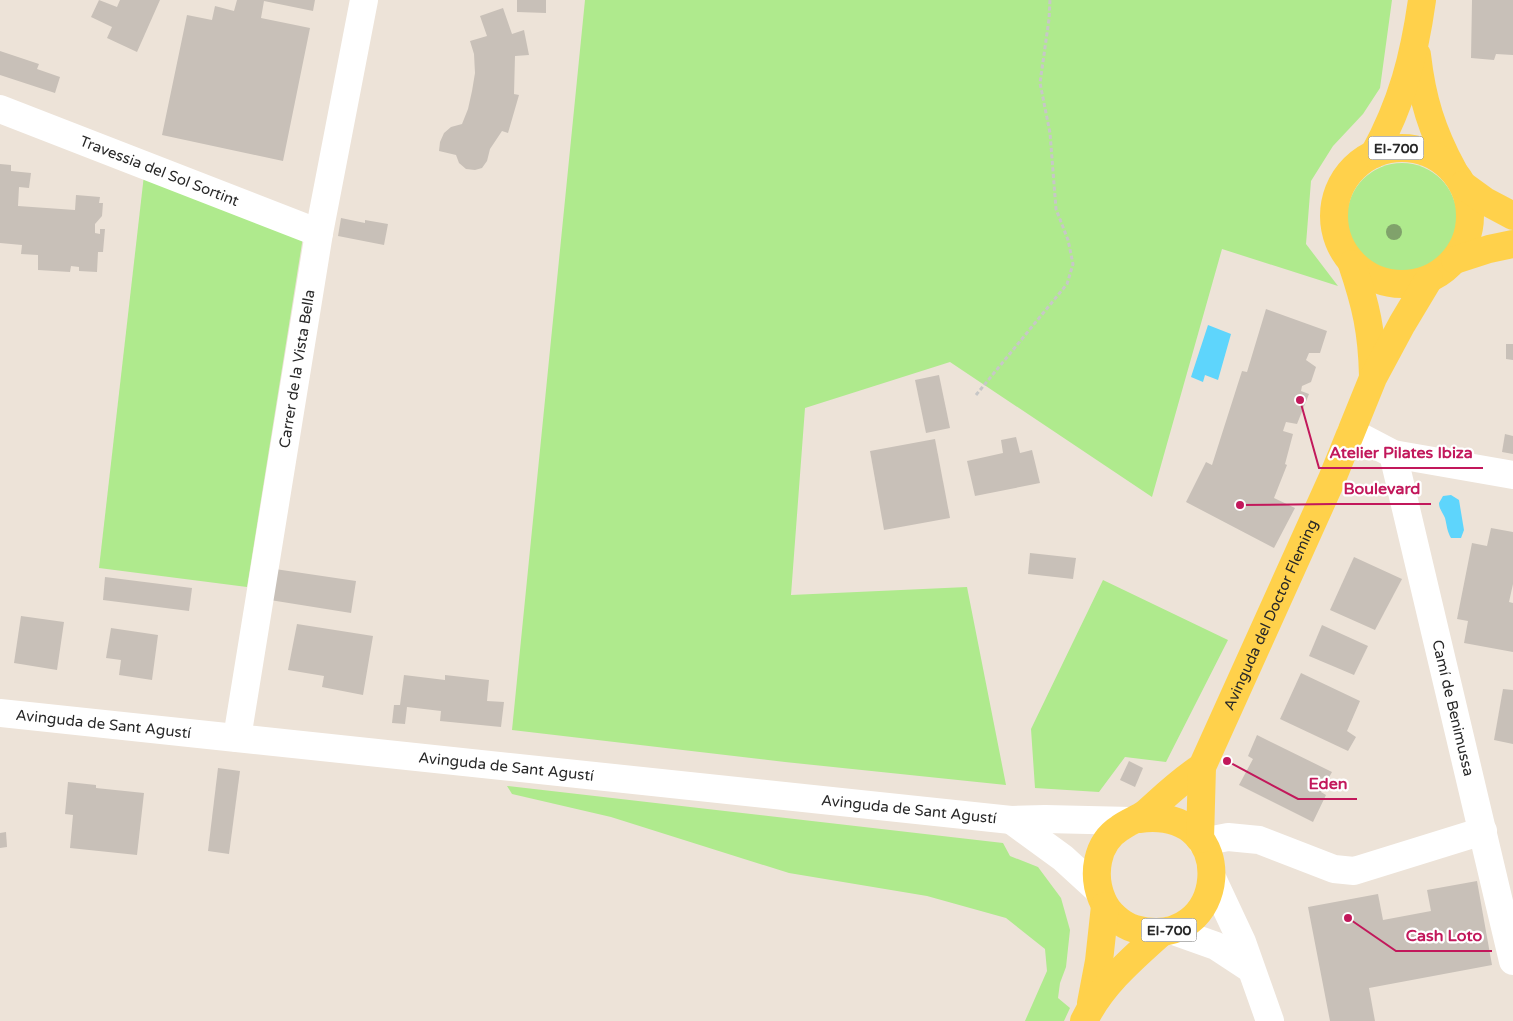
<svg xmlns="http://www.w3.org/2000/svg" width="1513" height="1021" font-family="'Varela Round',sans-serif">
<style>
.green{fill:#afea8d}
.water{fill:#5ed5fc}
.building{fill:#c8c0b8}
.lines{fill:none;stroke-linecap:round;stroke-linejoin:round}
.path{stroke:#c7c7c7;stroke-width:3;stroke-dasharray:4 2.5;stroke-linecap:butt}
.minor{stroke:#fff;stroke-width:28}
.major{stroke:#ffd14b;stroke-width:28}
.tree{fill:#80a26b}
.labels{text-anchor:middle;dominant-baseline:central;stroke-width:4.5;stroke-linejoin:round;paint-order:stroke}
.shield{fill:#fff;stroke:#686868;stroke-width:1}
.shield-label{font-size:14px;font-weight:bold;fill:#282828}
.street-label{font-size:15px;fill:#282828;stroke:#fff}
.leader{fill:none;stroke:#c2185b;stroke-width:2}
.callout-dot{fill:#c2185b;stroke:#fff;stroke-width:2}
.callout-label{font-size:16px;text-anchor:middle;font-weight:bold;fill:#c2185b;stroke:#fff;stroke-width:4.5;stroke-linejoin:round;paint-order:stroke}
</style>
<rect width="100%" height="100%" fill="#ede3d8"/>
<g class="green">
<polygon points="585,0 1392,0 1380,88 1363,114 1333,146 1311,181 1306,244 1338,286 1222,249 1152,497 950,362 805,408 791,595 967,587 1006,785 785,762 512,730"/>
<circle cx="1402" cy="218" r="55"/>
<polygon points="144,175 303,237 247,587 99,568"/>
<polygon points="1103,580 1228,640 1166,762 1125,757 1099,792 1035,788 1031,729"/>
<polygon points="507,786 1003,843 1010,856 1038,867 1061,898 1070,930 1066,967 1060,983 1058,998 1070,1008 1064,1021 1025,1021 1047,971 1045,949 1006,918 927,896 789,873 611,817 512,794"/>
</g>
<g class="water">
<polygon points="1208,325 1231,334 1218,380 1205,375 1203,382 1191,377"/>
<path d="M1451 495 1459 500 1464 530 1461 538H1451C1447 531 1447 526 1445 518 1443 513 1439 509 1439 503L1443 496Z"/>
</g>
<g class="building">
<polygon points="99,0 117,7 120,0 160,0 137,52 107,38 112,27 91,17"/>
<polygon points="237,0 315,0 313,11 264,1 261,18 310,28 283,161 162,135 187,15 212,20 215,6 234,11"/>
<polygon points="517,0 546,0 546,13 517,12"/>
<polygon points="1472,0 1513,0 1513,55 1496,54 1494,60 1471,58"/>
<polygon points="503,8 512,34 524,30 529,55 515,56 514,94 519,95 508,133 502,131 490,149 487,161 482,168 475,170 466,169 459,163 456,155 439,151 440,142 444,133 451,127 462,124 468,109 472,91 475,73 474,54 470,41 487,36 480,16"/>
<polygon points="0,51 39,64 37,69 60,77 55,93 0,75"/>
<polygon points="0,164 11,165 11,171 31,173 29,188 19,187 18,206 75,210 76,195 100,197 99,203 103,203 102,216 95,224 95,233 100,234 100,229 105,229 103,252 98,252 97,272 79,271 79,267 71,266 70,272 38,270 38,255 21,254 22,245 0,243"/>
<polygon points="341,218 365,223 365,220 388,224 384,245 338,236"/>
<polygon points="1266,309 1327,331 1320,353 1309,353 1306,360 1316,367 1311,382 1302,386 1301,391 1309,394 1297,424 1286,422 1283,431 1293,434 1285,464 1287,465 1274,498 1295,508 1274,548 1186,502 1206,462 1212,465 1242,371 1247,372"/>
<polygon points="1506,344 1513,344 1513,360 1506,359"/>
<polygon points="939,375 950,428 926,433 915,380"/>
<polygon points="1505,434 1513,436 1513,454 1502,452"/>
<polygon points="1016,437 1020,453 1032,450 1040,483 975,496 967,461 1003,453 1001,440"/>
<polygon points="935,439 950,518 884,530 870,451"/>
<polygon points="1491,528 1513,532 1513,584 1509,602 1513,603 1513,652 1464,643 1468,621 1457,619 1472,543 1487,546"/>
<polygon points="1030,553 1076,558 1073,579 1028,574"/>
<polygon points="1354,557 1402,579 1375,630 1330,610"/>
<polygon points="275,569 356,581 351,613 270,600"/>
<polygon points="105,577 192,588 189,611 103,600"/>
<polygon points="21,616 64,622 57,670 14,663"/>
<polygon points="297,624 373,636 363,695 322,687 324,676 288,670"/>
<polygon points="1322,625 1368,646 1354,675 1309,656"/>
<polygon points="111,628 158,635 152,680 119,675 121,660 106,658"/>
<polygon points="1301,673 1360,701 1347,731 1356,737 1348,751 1280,719"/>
<polygon points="404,675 445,680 445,675 489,680 487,701 504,702 501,727 440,721 441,711 407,707 405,724 392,723 394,705 400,705"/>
<polygon points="1503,689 1513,690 1513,744 1494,740"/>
<polygon points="1257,735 1332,772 1321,792 1326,795 1313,822 1239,785 1253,759 1248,756"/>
<polygon points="1129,761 1143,768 1135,787 1120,780"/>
<polygon points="218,768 240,771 229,854 208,851"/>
<polygon points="68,782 96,785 96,788 144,793 137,855 70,848 73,815 65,814"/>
<polygon points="6,832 7,847 0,848 0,833"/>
<polygon points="1477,881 1492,965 1369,988 1375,1021 1330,1021 1308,907 1378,894 1383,920 1431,911 1427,890"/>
</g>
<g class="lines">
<polyline class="path" points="976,395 1067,284 1073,264 1068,240 1056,209 1050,133 1040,83 1049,19 1050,0"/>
<g class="minor">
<path id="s1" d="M0 109 319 233"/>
<polyline points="1351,432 1393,454 1513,475"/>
<path id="s2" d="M1393 454 1513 961"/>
<path id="s3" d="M0 713 1011 820 1045 819 1132 821"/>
<path id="s4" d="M237 738 319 233 364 0"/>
<polyline points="1011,820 1063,858 1098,890"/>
<polyline points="1202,842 1228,837 1259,840 1334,869 1354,871 1483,831"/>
<polyline points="1212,878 1242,942 1270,1021"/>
<polyline points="1171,930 1216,946 1251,969"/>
</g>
<g class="major">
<path d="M1417 55C1422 99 1432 131 1453 170"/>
<circle cx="1402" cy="216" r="68"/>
<path d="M1374 154C1402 103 1414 57 1422 0"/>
<polyline points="1463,185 1485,201 1513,216"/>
<polyline points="1455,260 1489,249 1513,244"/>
<path d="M1352 264C1366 305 1372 332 1373 376"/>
<path d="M1139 819C1244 805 1228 955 1135 929 1121 925 1107 912 1102 899 1092 875 1096 843 1120 828 1128 822 1138 819 1146 813 1164 797 1181 780 1202 767"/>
<path id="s5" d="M1200 839 1202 767 1332 479 1373 378 1402 324 1429 279"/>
<polyline points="1091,1003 1099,961 1105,906"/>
<path d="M1084 1021C1101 985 1133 958 1162 932"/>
</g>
</g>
<circle class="tree" cx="1394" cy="232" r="8"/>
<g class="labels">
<g class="shield">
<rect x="1368.5" y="136.5" width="55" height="23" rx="4"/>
<rect x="1141.5" y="918.5" width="55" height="23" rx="4"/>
</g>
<g class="shield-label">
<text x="1396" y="148">EI-700</text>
<text x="1169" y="930">EI-700</text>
</g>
<g class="street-label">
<text stroke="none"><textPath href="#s1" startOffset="171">Travessia del Sol Sortint</textPath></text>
<text stroke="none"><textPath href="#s4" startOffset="374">Carrer de la Vista Bella</textPath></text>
<text stroke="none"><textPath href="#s5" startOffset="239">Avinguda del Doctor Fleming</textPath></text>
<text stroke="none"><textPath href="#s2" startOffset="261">Camí de Benimussa</textPath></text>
<text stroke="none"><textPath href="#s3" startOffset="104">Avinguda de Sant Agustí</textPath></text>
<text stroke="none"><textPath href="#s3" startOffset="509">Avinguda de Sant Agustí</textPath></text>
<text stroke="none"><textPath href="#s3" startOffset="914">Avinguda de Sant Agustí</textPath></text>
</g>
</g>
<path class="leader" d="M1300 400L1319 468H1483M1240 505L1334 504H1431M1227 761L1298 799H1357M1348 918L1396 951H1492"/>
<g class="callout-dot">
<circle cx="1300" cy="400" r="5"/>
<circle cx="1240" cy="505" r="5"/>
<circle cx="1227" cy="761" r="5"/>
<circle cx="1348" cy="918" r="5"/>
</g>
<g class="callout-label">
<text x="1401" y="458">Atelier Pilates Ibiza</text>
<text x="1382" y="494">Boulevard</text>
<text x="1328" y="789">Eden</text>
<text x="1444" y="941">Cash Loto</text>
</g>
</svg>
